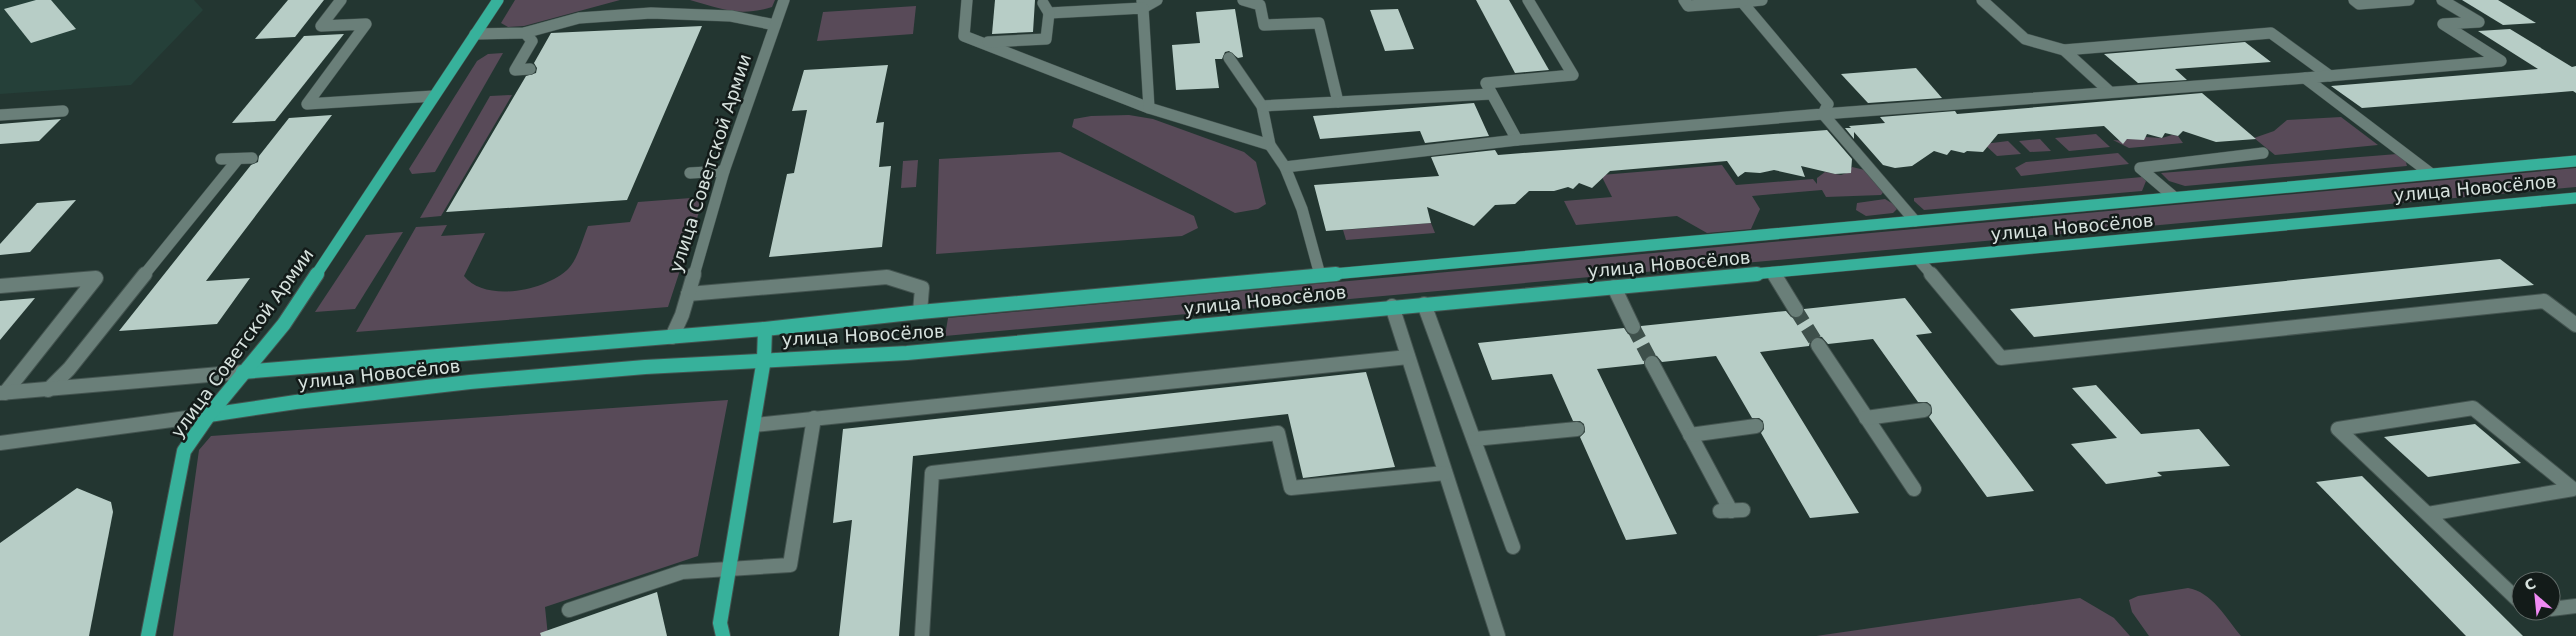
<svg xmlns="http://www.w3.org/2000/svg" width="2576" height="636" font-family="'DejaVu Sans',sans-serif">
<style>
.built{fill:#254039}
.green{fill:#584a58}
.building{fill:#b7cdc6}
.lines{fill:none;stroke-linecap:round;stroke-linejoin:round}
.minor-tunnel{stroke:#3e504b;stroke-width:14;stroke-dasharray:14 7;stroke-linecap:butt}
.minor-far1-casing{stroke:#445450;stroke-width:12}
.minor-casing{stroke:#445450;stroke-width:16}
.major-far1-casing{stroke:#445450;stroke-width:12}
.major-casing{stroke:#445450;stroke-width:16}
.minor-far1{stroke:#6a7f79;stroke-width:11}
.minor{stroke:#6a7f79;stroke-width:14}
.major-far1{stroke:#37b19b;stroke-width:11}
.major{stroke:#37b19b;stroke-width:14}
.labels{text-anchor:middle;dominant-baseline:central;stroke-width:5;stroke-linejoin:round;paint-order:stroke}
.street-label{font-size:18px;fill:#d7e2de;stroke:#131b19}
</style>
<rect width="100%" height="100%" fill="#233631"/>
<polygon class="built" points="0,0 194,0 203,10 131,85 0,94"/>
<g class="green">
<polygon points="515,0 620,0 524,26 508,27 501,23"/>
<path d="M690 0H775L772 7C740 17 721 9 690 0Z"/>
<polygon points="916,6 913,34 817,41 823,12"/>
<polygon points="503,53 435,172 412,174 409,169 477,61 488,54"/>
<polygon points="512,95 441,216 420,218 490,96"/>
<polygon points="1129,115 1153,119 1244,152 1256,162 1266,204 1258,209 1235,213 1072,127 1074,119 1091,116"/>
<polygon points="2341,117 2378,145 2275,155 2254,138 2274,131 2287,120"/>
<polygon points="2096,134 2110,147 2069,151 2055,138"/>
<polygon points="2172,135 2178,136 2183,143 2129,148 2113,140 2125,141 2127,139 2144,139 2145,137 2162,138"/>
<polygon points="2040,139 2051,151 2030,152 2019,141"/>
<polygon points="2008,141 2021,154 1997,156 1984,144"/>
<polygon points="1060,152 1194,216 1198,228 1182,236 936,254 939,159"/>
<polygon points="2118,153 2129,164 2021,176 2015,168 2026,162"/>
<polygon points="2397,154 2405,159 2407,166 2185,186 2169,181 2161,173"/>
<polygon points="918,160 916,187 901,188 903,161"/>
<polygon points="1722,165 1736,185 1813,179 1817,184 1817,178 1825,172 1841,175 1849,172 1852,167 1865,170 1885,190 1881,195 1826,197 1822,190 1752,196 1760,209 1751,229 1707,233 1677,216 1576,225 1564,201 1612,197 1601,175"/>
<polygon points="2576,168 2576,187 945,336 948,318"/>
<polygon points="2142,177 2146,181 2142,191 1924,210 1914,201 1914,198"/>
<path d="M704 197 668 307 356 332 416 227 447 225 441 236 485 233 464 276C485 303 547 291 569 268 578 258 583 238 588 226L630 222 638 202Z"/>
<polygon points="1885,199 1895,205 1897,209 1893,213 1866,216 1856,210 1857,203"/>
<polygon points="1431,223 1435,233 1346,240 1343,230"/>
<polygon points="403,232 355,309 315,312 366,235"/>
<polygon points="728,400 698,556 545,607 548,636 173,636 199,450 211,436"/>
<path d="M2188 588C2212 592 2226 618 2241 636H2149L2132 612 2129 600 2138 596Z"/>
<polygon points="2080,598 2114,618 2130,636 1816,636"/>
</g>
<g class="building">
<polygon points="36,0 51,0 76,29 31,43 4,9"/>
<polygon points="288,0 324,0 295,37 255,39"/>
<polygon points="995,0 1035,0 1033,32 992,34"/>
<polygon points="1476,0 1509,0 1549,70 1515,73"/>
<polygon points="2462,0 2498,0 2536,23 2503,25"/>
<polygon points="1235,9 1243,57 1238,58 1229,51 1225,52 1222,59 1215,59 1219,88 1176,90 1172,45 1200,43 1196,12"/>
<polygon points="1398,9 1414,49 1385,51 1370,10"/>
<polygon points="702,26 627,200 446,212 526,76 536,73 537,68 534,63 551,33"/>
<polygon points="2510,29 2572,67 2576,66 2576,93 2573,91 2362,108 2331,86 2538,69 2478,31"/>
<polygon points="344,34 275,121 232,123 304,36"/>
<polygon points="2245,42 2271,62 2175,69 2187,80 2138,83 2104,54"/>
<polygon points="888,65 876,123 884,122 879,167 891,166 882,247 769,257 787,174 794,173 807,110 792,111 804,70"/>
<polygon points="1916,68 1942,98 1868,103 1841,74"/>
<polygon points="2202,93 2256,139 2216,142 2183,131 2178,136 2165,133 2162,138 2147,134 2144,140 2127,139 2123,144 2104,126 1998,134 1983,152 1967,151 1964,153 1951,150 1947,155 1934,151 1912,166 1895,168 1883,165 1854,132 1854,139 1845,128 1851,128 1849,126 1885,123 1880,117 1955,111 1957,114"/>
<polygon points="1474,103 1489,136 1425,143 1420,131 1320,139 1313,116"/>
<polygon points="332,115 206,281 250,278 217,324 119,331 251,165 258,162 259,156 289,118"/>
<polygon points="61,119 39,141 0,144 0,124"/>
<polygon points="1827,130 1852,159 1851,173 1835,174 1801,166 1805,177 1774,170 1760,173 1745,172 1738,177 1727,161 1610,171 1592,188 1579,183 1573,189 1568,187 1554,191 1529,191 1515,204 1495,205 1474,226 1427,207 1431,223 1326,231 1314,185 1439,176 1431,157 1495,150 1498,155"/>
<polygon points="76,200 30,252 0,255 0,244 37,203"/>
<polygon points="2500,259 2534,285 2034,337 2010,309"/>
<polygon points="35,298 0,340 0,301"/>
<polygon points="1905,298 1932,333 1916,335 2034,491 1987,497 1929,417 1932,413 1931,405 1927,402 1918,402 1873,339 1828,344 1822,337 1817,336 1810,341 1809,346 1760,352 1859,513 1810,518 1761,433 1764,429 1763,421 1759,418 1752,418 1716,356 1662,362 1657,356 1652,354 1645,358 1644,364 1597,369 1677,534 1626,540 1580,437 1585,432 1584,424 1580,421 1573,421 1552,374 1492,380 1478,343 1624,328 1628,334 1633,336 1640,332 1641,326 1786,311 1791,317 1797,319 1803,315 1804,309"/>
<polygon points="1366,372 1395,467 1303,478 1288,414 913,456 899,636 839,636 852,520 833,523 843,429"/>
<polygon points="2096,385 2141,434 2199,429 2230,466 2157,472 2162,476 2106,484 2071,444 2117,438 2072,388"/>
<polygon points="2475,424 2521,463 2428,477 2384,437"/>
<polygon points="2362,476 2523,636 2466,636 2316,482"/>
<polygon points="77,488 111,502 113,512 89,636 0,636 0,543"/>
<polygon points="657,592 667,636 541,636 540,633"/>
</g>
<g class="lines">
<g class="minor-tunnel">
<polyline points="1796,310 1818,345"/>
<polyline points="1633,327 1652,363"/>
</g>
<defs>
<g id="minor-far1">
<polyline points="341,0 321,26 366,24 307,104 434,96"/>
<polyline points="967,0 964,36 1149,108 1270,145"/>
<polyline points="1243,0 1260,5 1264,25 1319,23 1338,102 1262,106 1270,145 1285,167 1302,209 1320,275"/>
<polyline points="1528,0 1573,75 1486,83 1517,140 1823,114 1828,104 1742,2 1762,0"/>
<polyline points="1684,0 1688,6 1742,2"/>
<polyline points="1982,0 2025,39 2064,50"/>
<polyline points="2354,0 2359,4 2409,0"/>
<polyline points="1142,1 1143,8 1157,0"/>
<polyline points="1043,3 1049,13 1143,8 1149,108"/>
<polyline points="525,33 532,41 515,70 530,69"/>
<polyline points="475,34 524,33 579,18 651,13 731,16 775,25"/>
<polyline points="988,42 1046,39 1049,13"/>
<polyline points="1229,58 1262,106"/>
<polyline points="2110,92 2064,50 2271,33 2330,76"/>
<polyline points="1338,102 1491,94"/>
<polyline points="0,115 63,111"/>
<polyline points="221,159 252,158"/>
<polyline points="1285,167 1517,140"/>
<polyline points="690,173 724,171"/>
<polyline points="2430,173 2305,78 2501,61 2443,24 2479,22 2442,0"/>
<polyline points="2174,197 2140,168 2263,153"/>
<polyline points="1915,221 1823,114 2305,78"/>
<polyline points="1920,261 1932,275"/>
<polyline points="1773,273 1774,275"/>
<polyline points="144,275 238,159"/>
<polyline points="694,275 724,171 784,0"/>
</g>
<g id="minor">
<polyline points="1774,274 1796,310"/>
<polyline points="1931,274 2001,358 2544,301 2576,325"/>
<polyline points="0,286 96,278 5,393"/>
<polyline points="1614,287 1633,327"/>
<polyline points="688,294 887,277 922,288 920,312"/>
<polyline points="1424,304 1513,547"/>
<polyline points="1392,306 1498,636"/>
<polyline points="672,337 682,315 694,274"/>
<polyline points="1818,345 1914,489"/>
<polyline points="1652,363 1731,511"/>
<polyline points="48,390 69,369 145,274"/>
<polyline points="0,393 243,372"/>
<polyline points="1866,418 1924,410"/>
<polyline points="754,425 1408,357"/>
<polyline points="1690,435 1756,426"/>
<polyline points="1474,439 1577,429"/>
<polyline points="0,443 209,415"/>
<polyline points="1720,511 1743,510"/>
<polyline points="2428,514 2573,489 2473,408 2338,429 2521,603"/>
<polyline points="2551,609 2576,606"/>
<polyline points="569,610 682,572 790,565 814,418"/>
<polyline points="2530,611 2538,611"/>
<polyline points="922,636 932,473 1278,433 1291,488 1445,473"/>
</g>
<g id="major-far1">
<polyline points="316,275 498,0"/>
<polyline points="1322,275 2576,161"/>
<polyline points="1743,275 2576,198"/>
</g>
<g id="major">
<polyline points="243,372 765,329 920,312 1336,274"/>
<polyline points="209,415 296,402 470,382 645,367 907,353 1757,274"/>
<polyline points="148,636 184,451 209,415 284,324 317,274"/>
<polyline points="723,636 720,623 764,359 765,329"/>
</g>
</defs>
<use href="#minor-far1" class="minor-far1-casing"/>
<use href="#minor" class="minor-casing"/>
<use href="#major-far1" class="major-far1-casing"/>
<use href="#major" class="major-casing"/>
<use href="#minor-far1" class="minor-far1"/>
<use href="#minor" class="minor"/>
<use href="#major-far1" class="major-far1"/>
<use href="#major" class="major"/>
</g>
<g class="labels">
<g class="street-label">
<text transform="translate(710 163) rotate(-72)">улица Советской Армии</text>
<text transform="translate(2475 188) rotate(-5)">улица Новосёлов</text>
<text transform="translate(2072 227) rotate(-5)">улица Новосёлов</text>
<text transform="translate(1669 264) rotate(-5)">улица Новосёлов</text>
<text transform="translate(1265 300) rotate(-6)">улица Новосёлов</text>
<text transform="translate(863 335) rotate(-3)">улица Новосёлов</text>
<text transform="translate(242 343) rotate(-54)">улица Советской Армии</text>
<text transform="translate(379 374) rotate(-6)">улица Новосёлов</text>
</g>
</g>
<g transform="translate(2536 596) rotate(333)"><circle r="24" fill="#131b19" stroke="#616b68"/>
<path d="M0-4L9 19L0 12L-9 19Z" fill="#f18af4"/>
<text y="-8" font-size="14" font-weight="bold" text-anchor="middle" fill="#d7e2de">С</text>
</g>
</svg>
